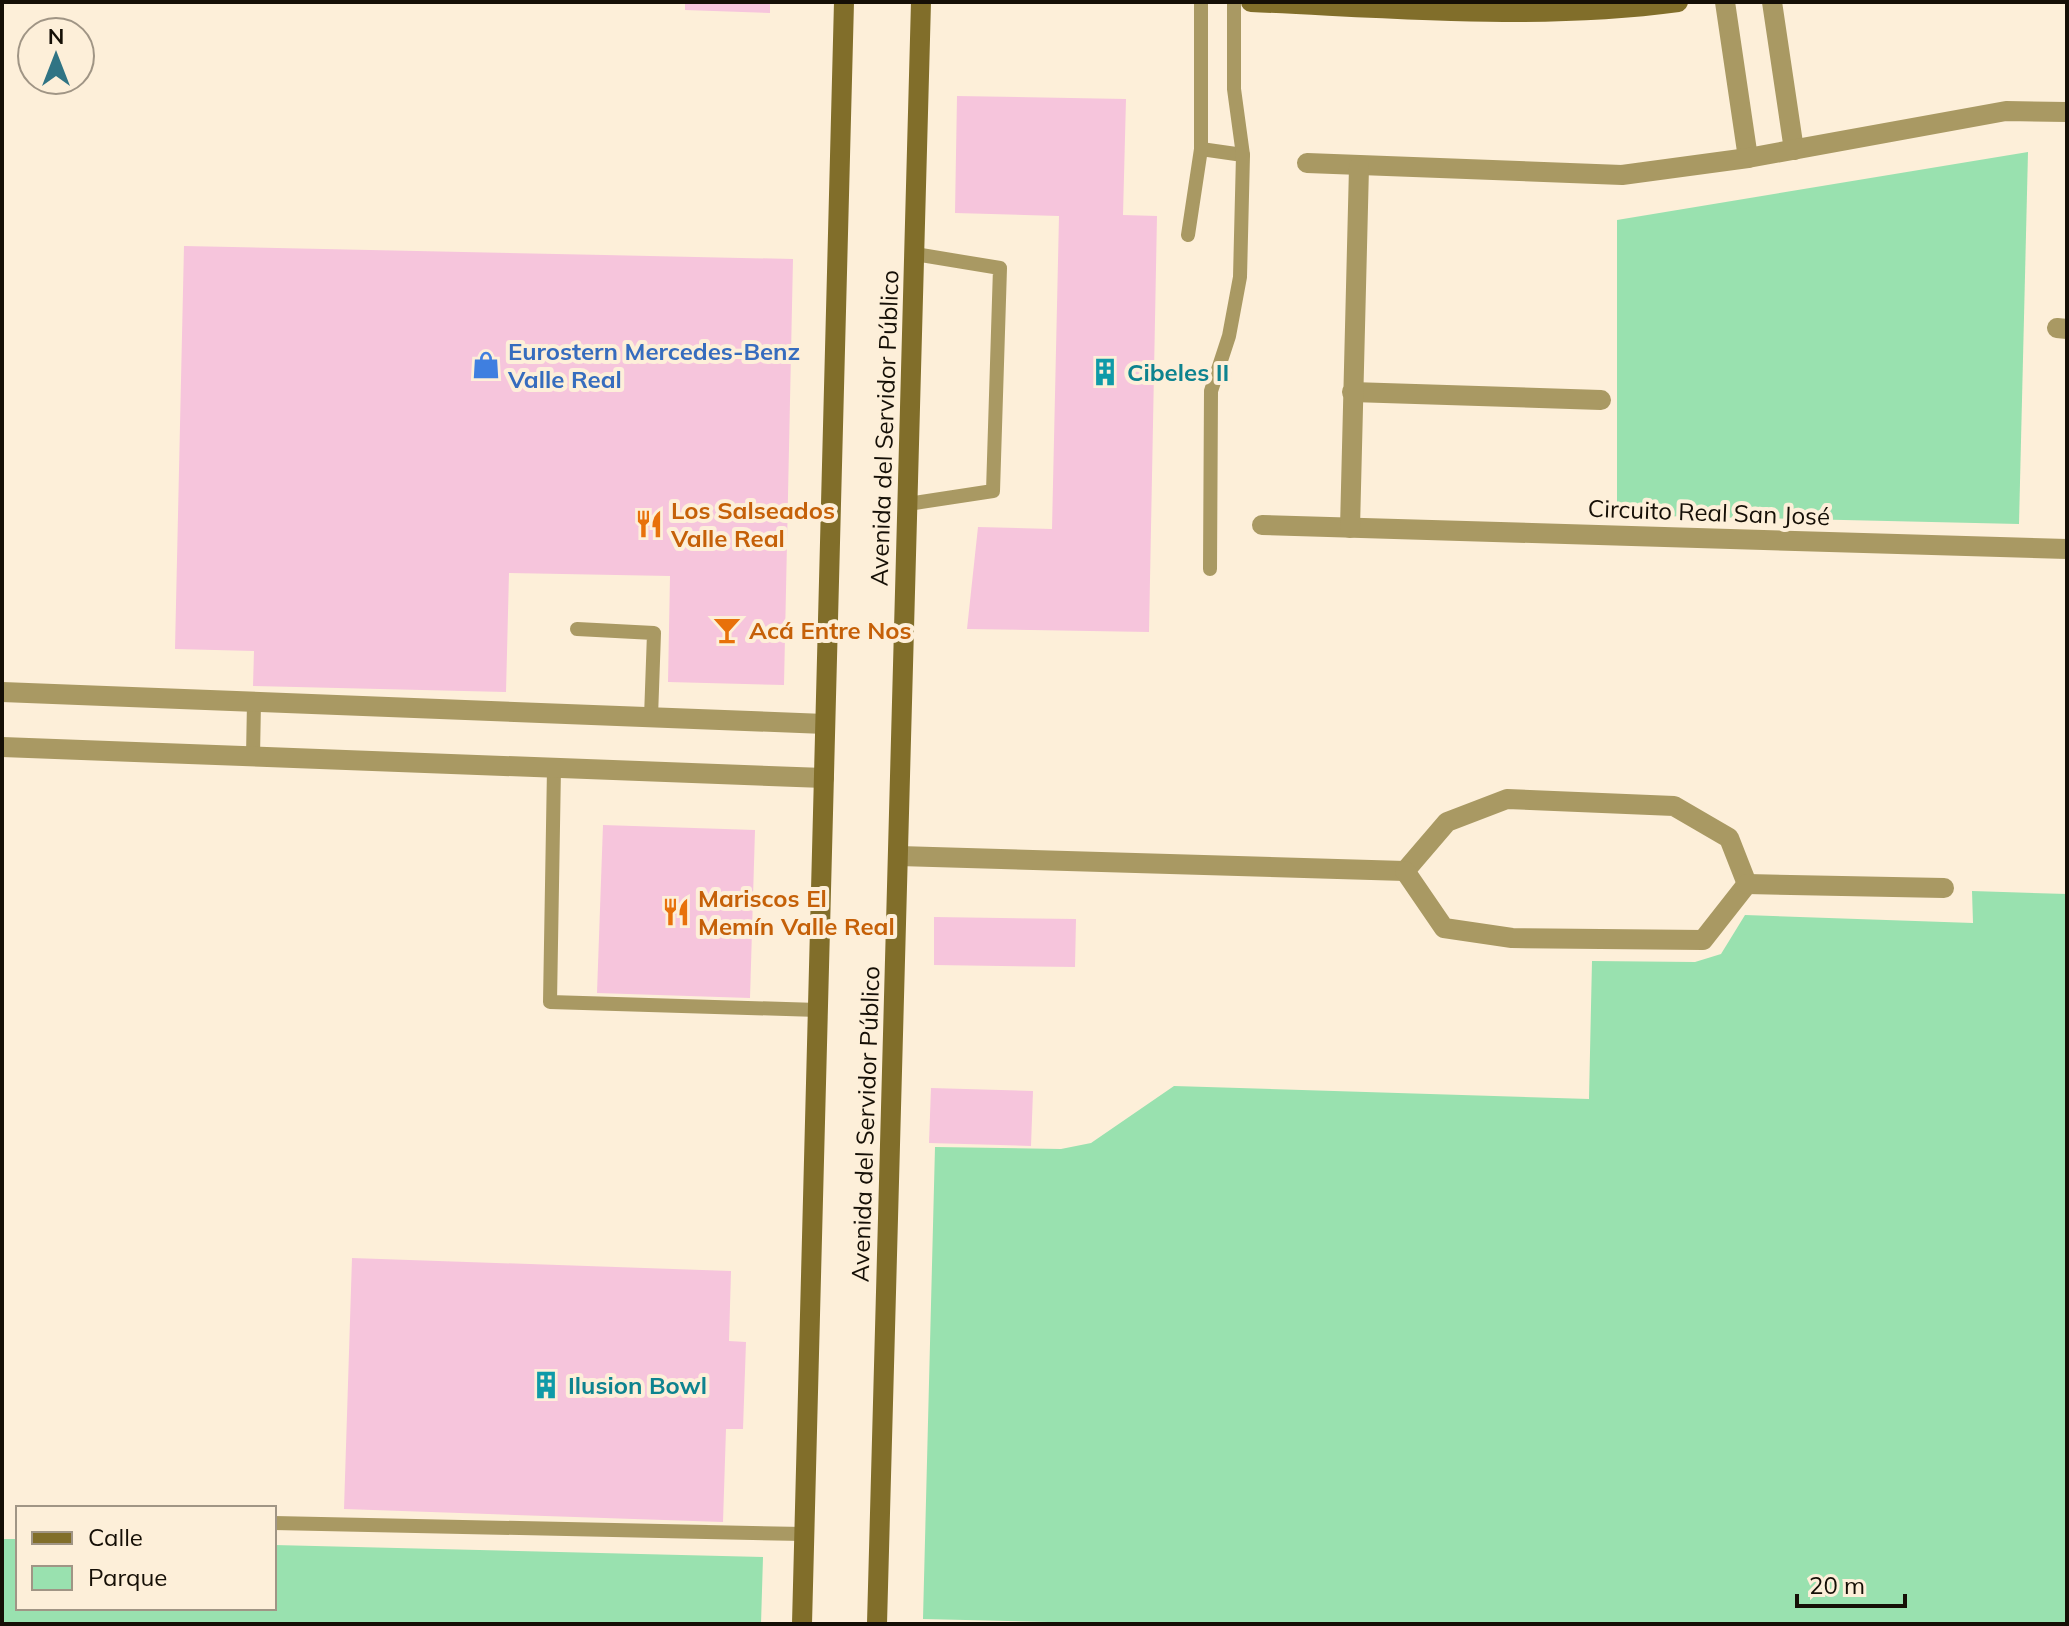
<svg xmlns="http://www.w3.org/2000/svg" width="2069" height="1626" font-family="Mulish,sans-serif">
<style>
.green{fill:#99e1af}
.building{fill:#f6c5dc}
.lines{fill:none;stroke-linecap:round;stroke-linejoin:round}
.lane{stroke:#a99963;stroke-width:14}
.street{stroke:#a99963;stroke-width:20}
.secondary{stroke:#816e2a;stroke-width:20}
.labels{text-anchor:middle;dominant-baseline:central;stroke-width:8;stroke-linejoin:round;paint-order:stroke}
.shop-label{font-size:24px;font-weight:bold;fill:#366cbe;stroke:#fdefd9;text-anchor:start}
.culture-label{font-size:24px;font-weight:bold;fill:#0d838f;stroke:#fdefd9;text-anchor:start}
.street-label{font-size:24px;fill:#150f06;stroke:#fdefd9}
.food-label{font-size:24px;font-weight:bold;fill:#c56008;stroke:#fdefd9;text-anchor:start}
</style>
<rect width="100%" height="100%" fill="#fdefd9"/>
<g class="green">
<polygon points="2028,152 2019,524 1617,515 1617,220"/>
<polygon points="1972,891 2067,894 2067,1624 1137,1624 923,1619 935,1147 1061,1149 1091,1143 1174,1086 1589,1099 1592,961 1695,962 1721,954 1745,915 1973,923"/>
<polygon points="2,1539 18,1539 18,1608 274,1608 274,1545 763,1557 761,1624 2,1624"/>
</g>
<g class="building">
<polygon points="685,2 770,2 770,13 685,10"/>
<polygon points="957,96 1126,99 1123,215 1157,216 1149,632 967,629 978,527 1052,529 1059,216 955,213"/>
<polygon points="184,246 793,259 784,685 668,682 670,576 509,573 506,692 253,686 254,651 175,649"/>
<polygon points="603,825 755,830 750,998 597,993"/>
<polygon points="934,917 1076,919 1075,967 934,965"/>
<polygon points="931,1088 1033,1091 1031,1146 929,1143"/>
<polygon points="352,1258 731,1271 729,1341 746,1342 743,1429 726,1429 723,1522 344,1509"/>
</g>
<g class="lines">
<g class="lane">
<polyline points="1201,149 1243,155"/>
<polyline points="1188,235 1201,149 1201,2"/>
<polyline points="908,504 993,491 1000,268 915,254"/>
<polyline points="1210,569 1211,391 1229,336 1240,277 1243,155 1234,89 1234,2"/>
<polyline points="577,629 654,633 651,717"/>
<polyline points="253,756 254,702"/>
<polyline points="554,768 550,1002 818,1010"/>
<polyline points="274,1523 804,1534"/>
</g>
<g class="street">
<polyline points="1725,2 1748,158"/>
<polyline points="1772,2 1794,150"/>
<polyline points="1307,163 1622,175 1748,158 2006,111 2067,112"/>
<polyline points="2057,328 2067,329"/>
<polyline points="1352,392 1601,400"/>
<polyline points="1262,525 2067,549"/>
<polyline points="1350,528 1359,167"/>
<polyline points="2,692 825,724"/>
<polyline points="2,747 824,778"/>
<polyline points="899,856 1405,871"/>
<polyline points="1405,871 1447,822 1507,799 1674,806 1729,838 1747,884"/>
<polyline points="1405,871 1444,928 1512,938 1703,940 1747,884"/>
<polyline points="1747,884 1944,888"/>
</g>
<g class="secondary">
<path d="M1251 2C1394 8 1536 21 1678 2"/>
<polyline points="802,1624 844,2"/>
<polyline points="877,1624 921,2"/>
</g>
</g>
<defs>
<symbol id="shop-bare" viewBox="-9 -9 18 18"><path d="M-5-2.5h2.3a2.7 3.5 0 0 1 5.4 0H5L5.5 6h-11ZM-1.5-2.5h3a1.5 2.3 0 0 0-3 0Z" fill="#3f7fe0" stroke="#fdefd9" stroke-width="2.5" paint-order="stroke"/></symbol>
<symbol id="building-bare" viewBox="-9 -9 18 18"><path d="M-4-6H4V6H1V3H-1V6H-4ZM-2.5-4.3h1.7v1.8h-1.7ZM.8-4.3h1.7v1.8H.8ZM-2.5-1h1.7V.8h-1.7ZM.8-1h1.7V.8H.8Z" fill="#0f9aa8" stroke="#fdefd9" stroke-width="2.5" paint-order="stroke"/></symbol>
<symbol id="restaurant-bare" viewBox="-9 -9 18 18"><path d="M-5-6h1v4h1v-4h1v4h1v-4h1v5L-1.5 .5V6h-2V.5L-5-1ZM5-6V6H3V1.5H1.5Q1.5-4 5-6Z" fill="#e8710a" stroke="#fdefd9" stroke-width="2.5" paint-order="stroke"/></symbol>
<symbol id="bar-bare" viewBox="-9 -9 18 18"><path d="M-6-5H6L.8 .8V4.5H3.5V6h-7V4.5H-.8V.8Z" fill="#e8710a" stroke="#fdefd9" stroke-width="2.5" paint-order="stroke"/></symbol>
</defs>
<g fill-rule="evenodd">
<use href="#shop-bare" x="466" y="345" width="40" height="40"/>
<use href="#building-bare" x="1085" y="352" width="40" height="40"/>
<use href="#restaurant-bare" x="629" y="504" width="40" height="40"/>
<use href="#bar-bare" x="707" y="610" width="40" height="40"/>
<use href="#restaurant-bare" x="656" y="892" width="40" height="40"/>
<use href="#building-bare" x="526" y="1365" width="40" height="40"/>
</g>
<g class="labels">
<g class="shop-label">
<text x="508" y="351">Eurostern Mercedes-Benz<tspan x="508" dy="28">Valle Real</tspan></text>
</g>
<g class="culture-label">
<text x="1127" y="372">Cibeles II</text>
<text x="568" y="1385">Ilusion Bowl</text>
</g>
<g class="street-label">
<text transform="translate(884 428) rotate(-88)">Avenida del Servidor Público</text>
<text transform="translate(1709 512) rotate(2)">Circuito Real San José</text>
<text transform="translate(865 1124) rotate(-88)">Avenida del Servidor Público</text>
</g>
<g class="food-label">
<text x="671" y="510">Los Salseados<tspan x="671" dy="28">Valle Real</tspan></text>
<text x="749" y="630">Acá Entre Nos</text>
<text x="698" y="898">Mariscos El<tspan x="698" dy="28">Memín Valle Real</tspan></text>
</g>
</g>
<rect width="2069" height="1626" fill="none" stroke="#150f06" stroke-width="8"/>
<rect x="16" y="1506" width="260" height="104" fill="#fdefd9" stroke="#a09585" stroke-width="2"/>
<rect x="32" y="1532" width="40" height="12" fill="#816e2a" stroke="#a09585" stroke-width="2"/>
<text x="88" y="1546" font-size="24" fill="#150f06">Calle</text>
<rect x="32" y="1566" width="40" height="24" fill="#99e1af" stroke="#a09585" stroke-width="2"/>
<text x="88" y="1586" font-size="24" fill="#150f06">Parque</text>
<g transform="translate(56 56)"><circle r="38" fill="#fdefd9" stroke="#a09585" stroke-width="2"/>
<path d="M0-6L14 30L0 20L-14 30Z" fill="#307484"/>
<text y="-12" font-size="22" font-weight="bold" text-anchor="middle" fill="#150f06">N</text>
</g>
<path d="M1797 1594v12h108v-12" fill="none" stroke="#150f06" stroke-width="4"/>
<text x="1809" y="1594" font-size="24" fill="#150f06" stroke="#fdefd9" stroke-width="6" paint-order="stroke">20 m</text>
</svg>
